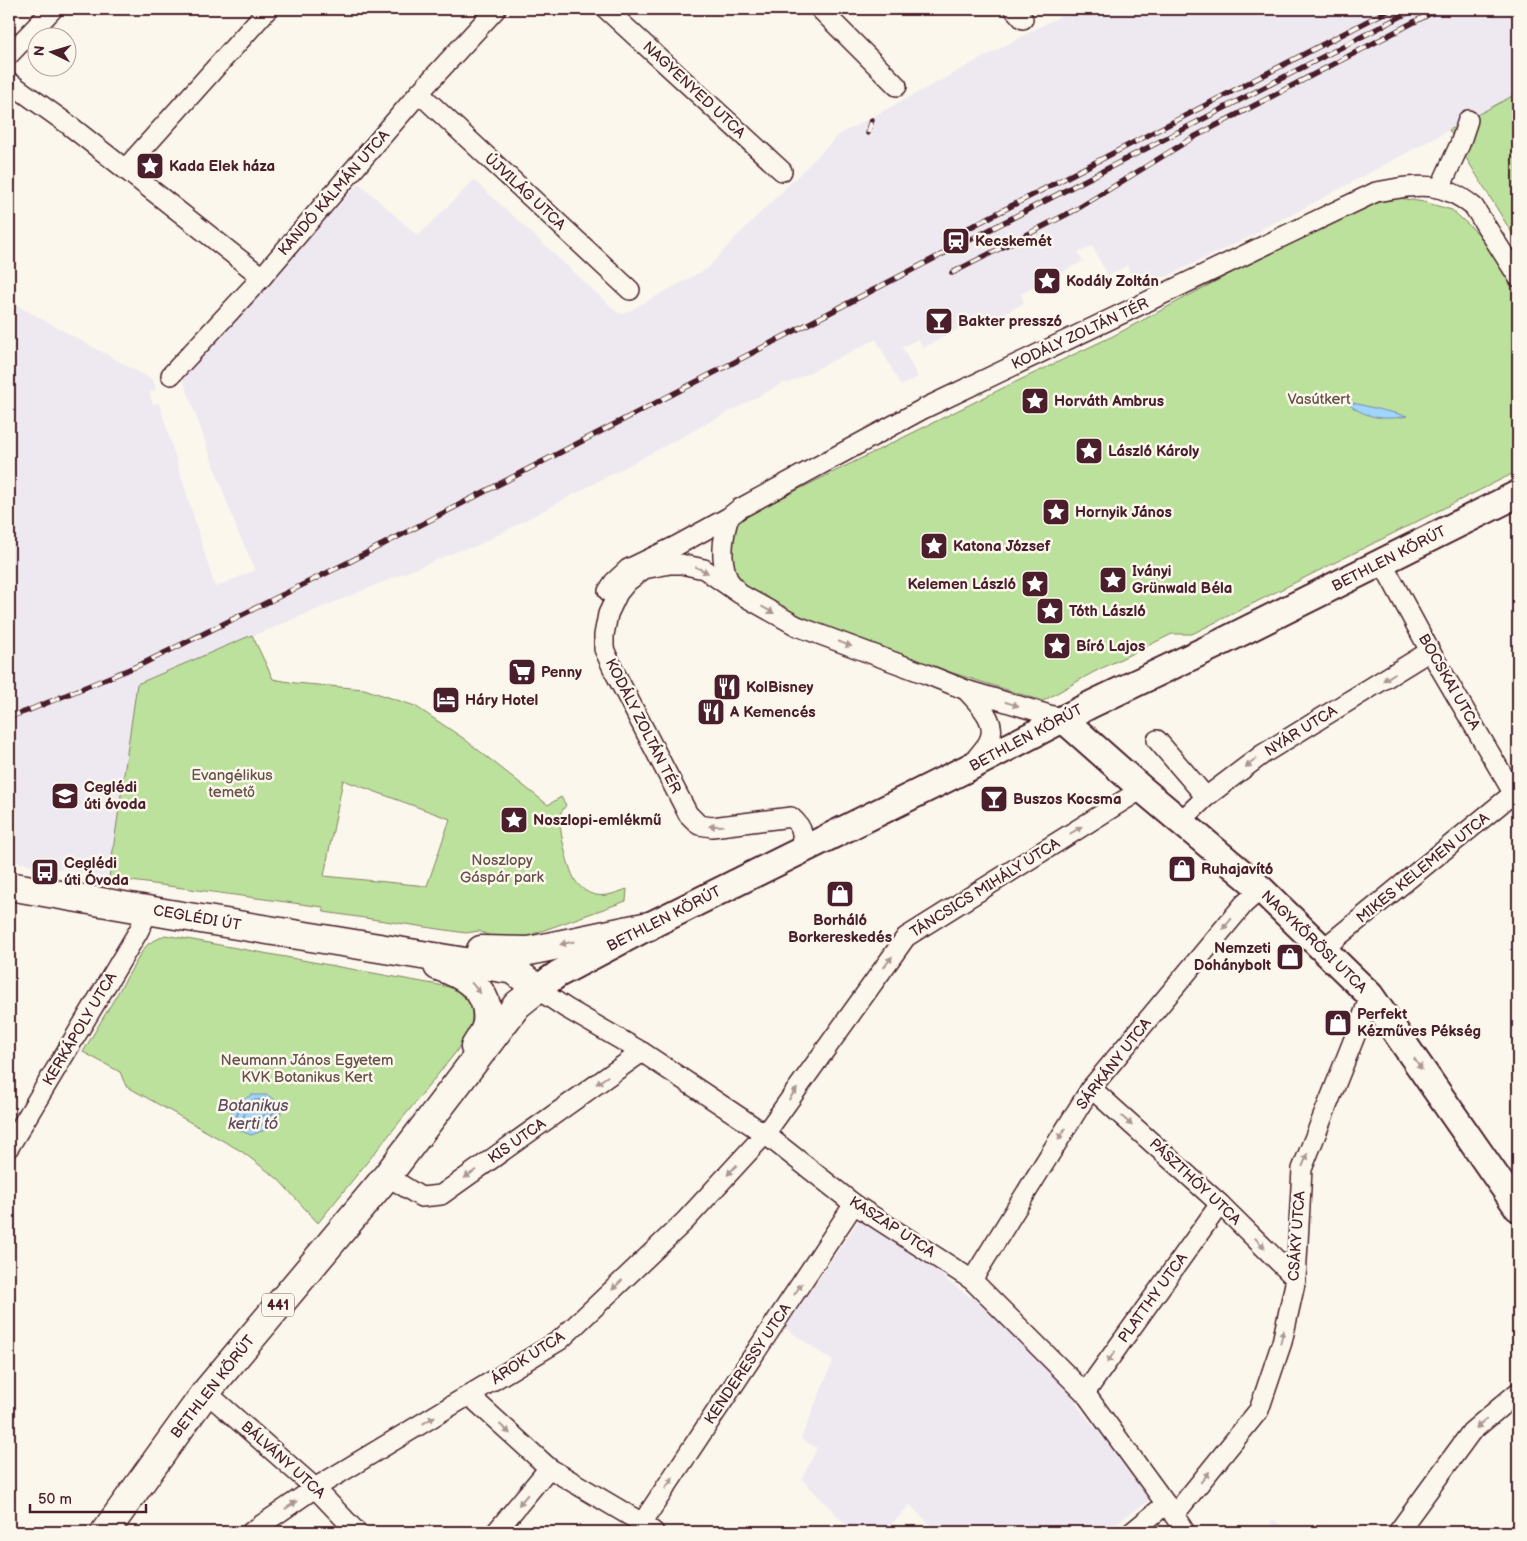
<svg xmlns="http://www.w3.org/2000/svg" width="1527" height="1541" font-family="'Balsamiq Sans',sans-serif">
<style>
.built{fill:#eee9f0}
.green{fill:#bce19c;stroke:#838064;fill-rule:evenodd}
.water{fill:#9fd5fe;stroke:#7d8caa}
.lines{fill:none;stroke-linecap:round;stroke-linejoin:round}
.shore{stroke:#6c687f;stroke-width:1}
.street-casing{stroke:#4a1f2b;stroke-width:22}
.secondary-casing{stroke:#4a1f2b;stroke-width:30}
.primary-casing{stroke:#4a1f2b;stroke-width:31}
.street{stroke:#fbf7ec;stroke-width:19}
.secondary{stroke:#fbf7ec;stroke-width:26}
.primary{stroke:#fbf7ec;stroke-width:28}
.rail-casing{stroke:#4a1f2b;stroke-width:5.5}
.rail{stroke:#fbf7ec;stroke-width:4;stroke-dasharray:11;stroke-linecap:butt}
.oneway{fill:#ab9695}
.labels{text-anchor:middle;dominant-baseline:central;stroke-width:5;stroke-linejoin:round;paint-order:stroke}
.shield{fill:#fbf7ec;stroke:#7f6065;stroke-width:1}
.shield-label{font-size:14px;font-weight:bold;fill:#4a1f2b}
.street-label{font-size:15px;fill:#4a1f2b;stroke:#fbf7ec}
.poi-label{font-size:15px;font-weight:bold;fill:#4a1f2b;stroke:#fbf7ec;text-anchor:start}
.park-label{font-size:15px;fill:#665047;stroke:#fbf7ec}
.water-label{font-size:16px;font-style:italic;fill:#5f4c60;stroke:#fbf7ec}
</style>
<rect width="100%" height="100%" fill="#fbf7ec"/>
<filter id="ink" filterUnits="userSpaceOnUse"><feTurbulence type="fractalNoise" baseFrequency=".02" numOctaves="2"/><feDisplacementMap in="SourceGraphic" scale="10" xChannelSelector="R" yChannelSelector="G"/><feConvolveMatrix kernelMatrix="1 2 1 2 8 2 1 2 1" color-interpolation-filters="sRGB"/></filter>
<g filter="url(#ink)">
<g class="built">
<polygon points="1073,9 1518,9 1518,93 1291,215 1261,229 1262,231 1161,279 1153,279 1146,284 1134,283 1127,266 1108,276 1092,246 1078,253 1083,261 1021,294 1024,303 987,323 983,316 923,348 918,339 902,347 918,377 901,386 876,339 787,384 785,382 475,547 463,549 137,684 109,878 9,861 9,301 153,380 156,390 149,392 153,404 159,403 215,587 256,570 237,530 182,377 359,183 418,236 474,180 617,312 623,314 707,269 735,238 840,134 945,78"/>
<polygon points="861,1217 946,1274 943,1277 970,1297 973,1294 1078,1401 1075,1403 1094,1427 1097,1425 1150,1500 1103,1532 938,1532 910,1505 884,1532 853,1532 802,1479 817,1448 801,1439 833,1361 785,1328"/>
<polygon points="1273,1520 1292,1532 1266,1532"/>
</g>
<g class="green">
<polygon points="1518,93 1518,243 1449,130"/>
<polygon points="1399,198 1424,202 1452,210 1483,238 1518,298 1518,471 1192,634 1172,634 1092,673 1043,701 953,673 830,628 750,595 734,580 730,538 741,518 1005,387 1113,336 1248,264 1371,204"/>
<path d="M252 635 273 679 295 683 364 689 415 706 463 738 548 805 561 797 566 805C564 808 561 812 560 815 558 827 569 874 577 883 582 889 589 894 596 895 607 897 618 892 627 889L626 901 533 934 528 938 490 936 479 931 466 933 324 912 323 907 109 878 137 684ZM343 780 450 819 427 886 324 876Z"/>
<path d="M165 935 455 988 469 996C476 1024 470 1028 456 1052L318 1223 278 1179 241 1151 126 1086 120 1072 83 1052 143 950 148 944Z"/>
</g>
<g class="water">
<path d="M1345 401 1407 416C1384 421 1364 418 1345 401Z"/>
<path d="M251 1095H267L279 1102 281 1114 265 1130 251 1135 230 1126C228 1109 238 1104 251 1095Z"/>
</g>
<g class="lines">
<g class="shore">
<polygon points="253,1100 266,1100 274,1105 275,1111 262,1125 251,1129 236,1123 235,1119 240,1109"/>
<path d="M264 1106 267 1108 268 1111 259 1120 251 1123 243 1119C244 1109 255 1106 264 1106Z"/>
</g>
<defs>
<g id="street">
<polyline points="606,9 782,171"/>
<polyline points="820,9 897,86"/>
<polyline points="1014,9 1023,19"/>
<polyline points="9,55 53,9"/>
<polyline points="9,82 69,125 262,277"/>
<polyline points="419,93 630,290"/>
<polyline points="125,169 268,9"/>
<polyline points="1440,188 1460,144 1468,120"/>
<polyline points="171,375 262,277 419,93 496,9"/>
<path d="M729 517C723 536 720 558 727 576 728 581 733 585 736 589"/>
<polyline points="1382,562 1430,651 1518,801"/>
<path d="M608 591 614 582 628 569 676 546 729 517 739 509 923 409 1376 192C1416 185 1440 179 1474 207L1518 277"/>
<path d="M966 690C978 704 1000 722 988 743 984 749 978 756 973 762"/>
<polyline points="1157,740 1206,797"/>
<polyline points="1180,822 1206,797 1263,754 1430,651"/>
<path d="M798 853C804 836 805 829 791 817L712 827 699 825 688 814 615 673 604 649V635L608 614 618 593 627 582 644 569 670 564H681L704 569 740 594 797 626 926 674 966 690 1063 719"/>
<polyline points="1323,949 1514,793 1518,783"/>
<polyline points="537,989 566,1008 642,1052 765,1134 854,1204 972,1280 1085,1393 1174,1515 1185,1532"/>
<polyline points="1091,1088 1220,1204 1296,1279"/>
<polyline points="9,1147 138,932 149,910"/>
<polyline points="387,1176 421,1197 441,1195 642,1052"/>
<polyline points="972,1280 1091,1088 1244,904 1261,889"/>
<polyline points="206,1392 315,1488 357,1532"/>
<polyline points="1085,1393 1220,1204"/>
<polyline points="470,1396 549,1468 642,1523 654,1532"/>
<polyline points="1174,1515 1259,1410 1282,1342 1296,1279 1302,1169 1361,1021 1370,995"/>
<polyline points="642,1523 854,1204"/>
<polyline points="251,1532 315,1488 560,1340 685,1221 765,1134 906,937 1142,789"/>
<polyline points="496,1532 549,1468"/>
<polyline points="1132,1532 1166,1504"/>
<polyline points="1398,1532 1471,1432 1518,1392"/>
</g>
<g id="secondary">
<polyline points="1063,719 1142,789 1261,889 1370,995 1518,1208"/>
<polyline points="537,989 558,974 649,926 966,769 1092,704 1218,644 1518,494"/>
</g>
<g id="primary">
<polyline points="9,886 170,914 514,970 537,989 517,1005 387,1176 206,1392 105,1532"/>
<polyline points="481,950 529,951 649,926"/>
<path d="M438 966C465 975 491 990 487 1023 486 1031 479 1040 475 1047"/>
</g>
</defs>
<use href="#street" class="street-casing"/>
<use href="#secondary" class="secondary-casing"/>
<use href="#primary" class="primary-casing"/>
<use href="#street" class="street"/>
<use href="#secondary" class="secondary"/>
<use href="#primary" class="primary"/>
<defs>
<g id="rail">
<polyline points="868,133 872,120"/>
<polyline points="959,233 1391,9"/>
<polyline points="952,273 1077,209 1194,137 1439,9"/>
<polyline points="9,717 27,711 142,664 349,562 1415,9"/>
</g>
</defs>
<use href="#rail" class="rail-casing"/>
<use href="#rail" class="rail"/>
</g>
<defs><path id="oneway-solid" d="M-6-.8H1V-3.2L6.5 0L1 3.2V.8H-6Z" transform="scale(1.25)"/></defs>
<g class="oneway">
<use href="#oneway-solid" transform="translate(702 570) rotate(25)"/>
<use href="#oneway-solid" transform="translate(768 610) rotate(29)"/>
<use href="#oneway-solid" transform="translate(845 644) rotate(20)"/>
<use href="#oneway-solid" transform="translate(1389 677) rotate(148)"/>
<use href="#oneway-solid" transform="translate(1012 704) rotate(17)"/>
<use href="#oneway-solid" transform="translate(1251 763) rotate(143)"/>
<use href="#oneway-solid" transform="translate(716 826) rotate(179)"/>
<use href="#oneway-solid" transform="translate(1076 830) rotate(-32)"/>
<use href="#oneway-solid" transform="translate(1227 924) rotate(130)"/>
<use href="#oneway-solid" transform="translate(567 943) rotate(168)"/>
<use href="#oneway-solid" transform="translate(888 962) rotate(-54)"/>
<use href="#oneway-solid" transform="translate(476 988) rotate(49)"/>
<use href="#oneway-solid" transform="translate(1418 1064) rotate(55)"/>
<use href="#oneway-solid" transform="translate(602 1080) rotate(145)"/>
<use href="#oneway-solid" transform="translate(793 1094) rotate(-54)"/>
<use href="#oneway-solid" transform="translate(1127 1121) rotate(42)"/>
<use href="#oneway-solid" transform="translate(1062 1134) rotate(122)"/>
<use href="#oneway-solid" transform="translate(1305 1160) rotate(-68)"/>
<use href="#oneway-solid" transform="translate(732 1170) rotate(133)"/>
<use href="#oneway-solid" transform="translate(470 1174) rotate(145)"/>
<use href="#oneway-solid" transform="translate(1260 1243) rotate(45)"/>
<use href="#oneway-solid" transform="translate(617 1285) rotate(136)"/>
<use href="#oneway-solid" transform="translate(798 1289) rotate(-56)"/>
<use href="#oneway-solid" transform="translate(1282 1337) rotate(-76)"/>
<use href="#oneway-solid" transform="translate(1111 1357) rotate(126)"/>
<use href="#oneway-solid" transform="translate(429 1420) rotate(-31)"/>
<use href="#oneway-solid" transform="translate(1481 1424) rotate(140)"/>
<use href="#oneway-solid" transform="translate(505 1429) rotate(42)"/>
<use href="#oneway-solid" transform="translate(1205 1477) rotate(-51)"/>
<use href="#oneway-solid" transform="translate(669 1483) rotate(-56)"/>
<use href="#oneway-solid" transform="translate(523 1500) rotate(130)"/>
<use href="#oneway-solid" transform="translate(291 1505) rotate(-34)"/>
</g>
</g>
<defs>
<symbol id="sight-square" viewBox="-11 -11 22 22"><rect x="-9" y="-9" width="18" height="18" rx="4" fill="#4a1f2b" stroke="#fbf7ec"/><path d="M0-6L1.8-2.2L6-1.7L2.9 1.2L3.7 5.4L0 3.3L-3.7 5.4L-2.9 1.2L-6-1.7L-1.8-2.2Z" fill="#fff"/></symbol>
<symbol id="station-square" viewBox="-11 -11 22 22"><rect x="-9" y="-9" width="18" height="18" rx="4" fill="#4a1f2b" stroke="#fbf7ec"/><path d="M-3-6H3Q5-6 5-4V2Q5 4 3 4L4.5 6H3L1.5 4h-3L-3 6H-4.5L-3 4Q-5 4-5 2V-4Q-5-6-3-6ZM-3.5-4v3h7v-3ZM-3.5 1v1.5H-2V1ZM2 1v1.5H3.5V1Z" fill="#fff"/></symbol>
<symbol id="bar-square" viewBox="-11 -11 22 22"><rect x="-9" y="-9" width="18" height="18" rx="4" fill="#4a1f2b" stroke="#fbf7ec"/><path d="M-6-5H6L.8 .8V4.5H3.5V6h-7V4.5H-.8V.8Z" fill="#fff"/></symbol>
<symbol id="supermarket-square" viewBox="-11 -11 22 22"><rect x="-9" y="-9" width="18" height="18" rx="4" fill="#4a1f2b" stroke="#fbf7ec"/><path d="M-6-5.5h2.5l.6 2H6L4.5 2H-2.5L-4.4-4H-6ZM-1.5 3.2a1.3 1.3 0 1 0 .1 0ZM3 3.2a1.3 1.3 0 1 0 .1 0Z" fill="#fff"/></symbol>
<symbol id="restaurant-square" viewBox="-11 -11 22 22"><rect x="-9" y="-9" width="18" height="18" rx="4" fill="#4a1f2b" stroke="#fbf7ec"/><path d="M-5-6h1v4h1v-4h1v4h1v-4h1v5L-1.5 .5V6h-2V.5L-5-1ZM5-6V6H3V1.5H1.5Q1.5-4 5-6Z" fill="#fff"/></symbol>
<symbol id="hotel-square" viewBox="-11 -11 22 22"><rect x="-9" y="-9" width="18" height="18" rx="4" fill="#4a1f2b" stroke="#fbf7ec"/><path d="M-6-4.5h1.5V1H6V5H4.5V3h-9V5H-6ZM-4 0a1.8 1.8 0 1 1 3.6 0ZM.5 0V-2.5h3Q6-2.5 6 0Z" fill="#fff"/></symbol>
<symbol id="school-square" viewBox="-11 -11 22 22"><rect x="-9" y="-9" width="18" height="18" rx="4" fill="#4a1f2b" stroke="#fbf7ec"/><path d="M0-5L7-2L0 1L-7-2ZM-4 1L0 2.5L4 1V4Q0 6-4 4Z" fill="#fff"/></symbol>
<symbol id="shop-square" viewBox="-11 -11 22 22"><rect x="-9" y="-9" width="18" height="18" rx="4" fill="#4a1f2b" stroke="#fbf7ec"/><path d="M-5-2.5h2.3a2.7 3.5 0 0 1 5.4 0H5L5.5 6h-11ZM-1.5-2.5h3a1.5 2.3 0 0 0-3 0Z" fill="#fff"/></symbol>
<symbol id="bus-square" viewBox="-11 -11 22 22"><rect x="-9" y="-9" width="18" height="18" rx="4" fill="#4a1f2b" stroke="#fbf7ec"/><path d="M-5-6H5V4H4V6H2V4H-2V6H-4V4H-5ZM-3.5-4V0h7V-4ZM-3.5 1.2v1.5H-2V1.2ZM2 1.2v1.5H3.5V1.2Z" fill="#fff"/></symbol>
</defs>
<g fill-rule="evenodd">
<use href="#sight-square" x="134" y="150" width="32" height="32"/>
<use href="#station-square" x="940" y="225" width="32" height="32"/>
<use href="#sight-square" x="1031" y="265" width="32" height="32"/>
<use href="#bar-square" x="923" y="305" width="32" height="32"/>
<use href="#sight-square" x="1019" y="385" width="32" height="32"/>
<use href="#sight-square" x="1073" y="435" width="32" height="32"/>
<use href="#sight-square" x="1040" y="496" width="32" height="32"/>
<use href="#sight-square" x="918" y="530" width="32" height="32"/>
<use href="#sight-square" x="1097" y="564" width="32" height="32"/>
<use href="#sight-square" x="1019" y="568" width="32" height="32"/>
<use href="#sight-square" x="1034" y="595" width="32" height="32"/>
<use href="#sight-square" x="1041" y="630" width="32" height="32"/>
<use href="#supermarket-square" x="506" y="656" width="32" height="32"/>
<use href="#restaurant-square" x="711" y="671" width="32" height="32"/>
<use href="#hotel-square" x="430" y="684" width="32" height="32"/>
<use href="#restaurant-square" x="695" y="696" width="32" height="32"/>
<use href="#school-square" x="49" y="780" width="32" height="32"/>
<use href="#bar-square" x="978" y="783" width="32" height="32"/>
<use href="#sight-square" x="498" y="804" width="32" height="32"/>
<use href="#shop-square" x="1166" y="853" width="32" height="32"/>
<use href="#bus-square" x="29" y="856" width="32" height="32"/>
<use href="#shop-square" x="824" y="878" width="32" height="32"/>
<use href="#shop-square" x="1274" y="941" width="32" height="32"/>
<use href="#shop-square" x="1322" y="1007" width="32" height="32"/>
</g>
<g class="labels">
<rect class="shield" x="262" y="1293.5" width="32" height="23" rx="4"/>
<g class="shield-label">
<text x="278" y="1305">441</text>
</g>
<g class="street-label">
<text transform="translate(694 90) rotate(43)">NAGYENYED UTCA</text>
<text transform="translate(525 192) rotate(43)">ÚJVILÁG UTCA</text>
<text transform="translate(334 193) rotate(-49)">KANDÓ KÁLMÁN UTCA</text>
<text transform="translate(1080 334) rotate(-25)">KODÁLY ZOLTÁN TÉR</text>
<text transform="translate(1389 559) rotate(-27)">BETHLEN KÖRÚT</text>
<text transform="translate(1449 682) rotate(60)">BOCSKAI UTCA</text>
<text transform="translate(643 726) rotate(63)">KODÁLY ZOLTÁN TÉR</text>
<text transform="translate(1301 731) rotate(-32)">NYÁR UTCA</text>
<text transform="translate(1026 738) rotate(-28)">BETHLEN KÖRÚT</text>
<text transform="translate(1423 868) rotate(-39)">MIKES KELEMEN UTCA</text>
<text transform="translate(985 888) rotate(-32)">TÁNCSICS MIHÁLY UTCA</text>
<text transform="translate(197 918) rotate(10)">CEGLÉDI ÚT</text>
<text transform="translate(664 919) rotate(-27)">BETHLEN KÖRÚT</text>
<text transform="translate(1314 942) rotate(44)">NAGYKŐRÖSI UTCA</text>
<text transform="translate(80 1029) rotate(-59)">KERKÁPOLY UTCA</text>
<text transform="translate(1114 1064) rotate(-52)">SÁRKÁNY UTCA</text>
<text transform="translate(517 1141) rotate(-35)">KIS UTCA</text>
<text transform="translate(1195 1182) rotate(43)">PÁSZTHÓY UTCA</text>
<text transform="translate(892 1227) rotate(33)">KASZAP UTCA</text>
<text transform="translate(1297 1236) rotate(-86)">CSÁKY UTCA</text>
<text transform="translate(1153 1298) rotate(-54)">PLATTHY UTCA</text>
<text transform="translate(528 1358) rotate(-33)">ÁROK UTCA</text>
<text transform="translate(748 1364) rotate(-56)">KENDERESSY UTCA</text>
<text transform="translate(213 1387) rotate(-52)">BETHLEN KÖRÚT</text>
<text transform="translate(283 1460) rotate(42)">BÁLVÁNY UTCA</text>
</g>
<g class="poi-label">
<text x="169" y="166">Kada Elek háza</text>
<text x="975" y="241">Kecskemét</text>
<text x="1066" y="281">Kodály Zoltán</text>
<text x="958" y="321">Bakter presszó</text>
<text x="1054" y="401">Horváth Ambrus</text>
<text x="1108" y="451">László Károly</text>
<text x="1075" y="512">Hornyik János</text>
<text x="953" y="546">Katona József</text>
<text x="1132" y="571">Iványi<tspan x="1132" dy="17">Grünwald Béla</tspan></text>
<text x="1016" y="584" text-anchor="end">Kelemen László</text>
<text x="1069" y="611">Tóth László</text>
<text x="1076" y="646">Bíró Lajos</text>
<text x="541" y="672">Penny</text>
<text x="746" y="687">KolBisney</text>
<text x="465" y="700">Háry Hotel</text>
<text x="730" y="712">A Kemencés</text>
<text x="84" y="787">Ceglédi<tspan x="84" dy="17">úti óvoda</tspan></text>
<text x="1013" y="799">Buszos Kocsma</text>
<text x="533" y="820">Noszlopi-emlékmű</text>
<text x="64" y="863">Ceglédi<tspan x="64" dy="17">úti Óvoda</tspan></text>
<text x="1201" y="869">Ruhajavító</text>
<text x="840" y="920" text-anchor="middle">Borháló<tspan x="840" dy="17">Borkereskedés</tspan></text>
<text x="1271" y="948" text-anchor="end">Nemzeti<tspan x="1271" dy="17">Dohánybolt</tspan></text>
<text x="1357" y="1014">Perfekt<tspan x="1357" dy="17">Kézműves Pékség</tspan></text>
</g>
<g class="park-label">
<text x="1319" y="399">Vasútkert</text>
<text x="232" y="775">Evangélikus<tspan x="232" dy="17">temető</tspan></text>
<text x="502" y="860">Noszlopy<tspan x="502" dy="17">Gáspár park</tspan></text>
<text x="307" y="1060">Neumann János Egyetem<tspan x="307" dy="17">KVK Botanikus Kert</tspan></text>
</g>
<g class="water-label">
<text x="253" y="1106">Botanikus<tspan x="253" dy="18">kerti tó</tspan></text>
</g>
</g>
<rect width="1527" height="1541" fill="none" stroke="#fbf7ec" stroke-width="30"/>
<rect x="15" y="15" width="1497" height="1511" fill="none" stroke="#4a1f2b" stroke-width="2" filter="url(#ink)"/>
<g transform="translate(52 52) rotate(275)"><circle r="24" fill="#fbf7ec" stroke="#b4a19f"/>
<path d="M0-4L9 19L0 12L-9 19Z" fill="#4a1f2b"/>
<text y="-8" font-size="14" font-weight="bold" text-anchor="middle" fill="#4a1f2b">N</text>
</g>
<path d="M30 1504v8h116v-8" fill="none" stroke="#4a1f2b" stroke-width="2.5"/>
<text x="38" y="1504" font-size="15" fill="#4a1f2b" stroke="#fbf7ec" stroke-width="4" paint-order="stroke">50 m</text>
</svg>
